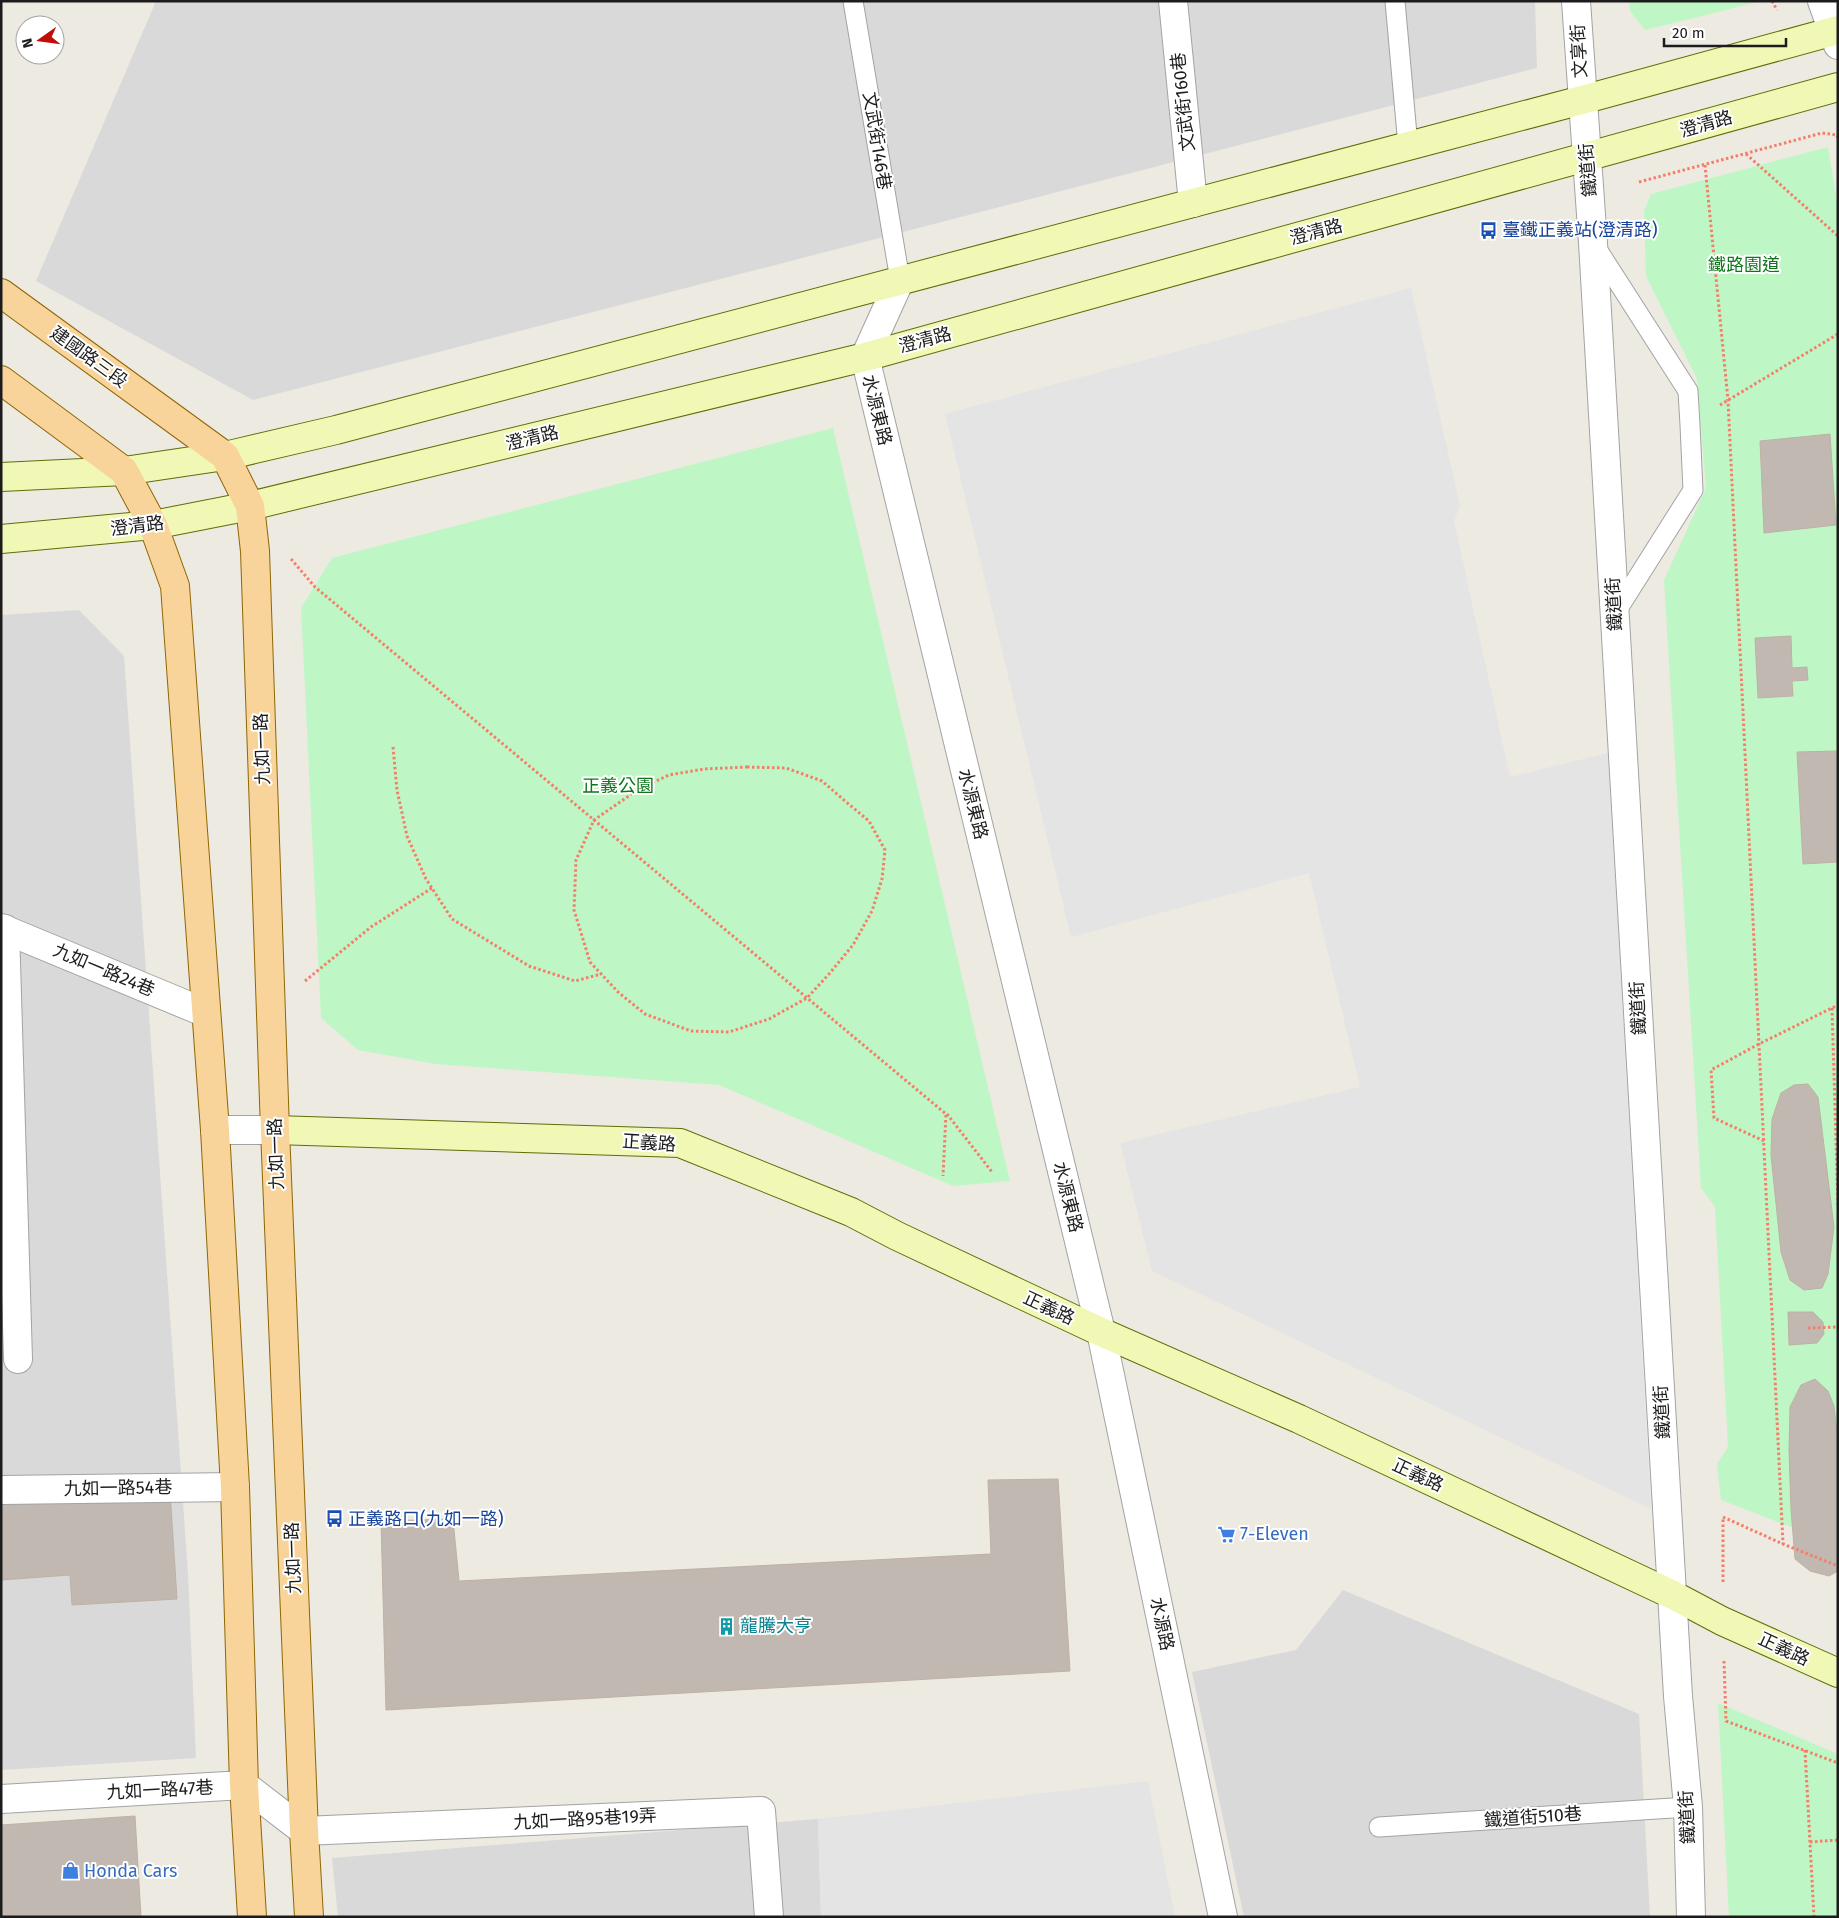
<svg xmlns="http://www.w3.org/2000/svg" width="1839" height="1918" font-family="'Fira Sans','Noto Sans TC',sans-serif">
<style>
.residential{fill:#dad9d9}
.park{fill:#bef7c5}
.parking{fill:#e4e4e4}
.building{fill:#c1b9b1;stroke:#beb1a4}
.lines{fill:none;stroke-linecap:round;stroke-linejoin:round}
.lane-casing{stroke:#a3a3a3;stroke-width:21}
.street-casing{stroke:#a3a3a3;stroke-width:30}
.secondary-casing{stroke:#5f6e08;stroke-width:30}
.primary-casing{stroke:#8f6604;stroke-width:30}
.path{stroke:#f57e6a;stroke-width:3;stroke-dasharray:2.5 2.5;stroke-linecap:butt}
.lane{stroke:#fff;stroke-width:19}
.street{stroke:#fff;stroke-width:28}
.secondary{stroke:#f1f7b5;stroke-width:28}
.primary{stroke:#f9d49a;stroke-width:28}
.labels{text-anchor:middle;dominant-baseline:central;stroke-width:4;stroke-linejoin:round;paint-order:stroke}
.street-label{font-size:18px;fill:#1c1c1c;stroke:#fff}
.transit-label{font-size:18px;fill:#164399;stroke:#fff;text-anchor:start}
.park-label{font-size:18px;fill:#0e751b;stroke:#fff}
.shop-label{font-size:18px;fill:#366cbe;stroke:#fff;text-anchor:start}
.culture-label{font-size:18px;fill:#0d838f;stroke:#fff;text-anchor:start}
</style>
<rect width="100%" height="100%" fill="#edeae1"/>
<g class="residential">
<polygon points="156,1 1535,1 1537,68 253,400 36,281"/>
<polygon points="79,610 124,656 188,1574 196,1758 1,1770 1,615"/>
<polygon points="1343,1590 1639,1714 1650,1917 1244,1917 1192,1672 1296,1650"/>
<polygon points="818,1819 821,1917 338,1917 332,1858"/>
</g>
<g class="park">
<polygon points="1629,1 1762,1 1645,30 1630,11"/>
<polygon points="1828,147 1838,208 1838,1545 1721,1500 1717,1464 1728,1447 1715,1207 1701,1188 1664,580 1706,488 1697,379 1646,276 1644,211 1651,194"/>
<polygon points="833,428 1010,1181 953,1186 719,1085 436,1064 358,1050 321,1018 301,608 332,558"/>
<polygon points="1718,1703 1838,1754 1838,1917 1729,1917"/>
</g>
<g class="parking">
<polygon points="1411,288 1460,506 1454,521 1510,777 1608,753 1651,1509 1152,1271 1120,1143 1360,1087 1309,873 1071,937 945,414"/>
<polygon points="1148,1781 1175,1917 821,1917 818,1819"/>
</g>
<g class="building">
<polygon points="1830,434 1836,525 1764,533 1760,441"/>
<polygon points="1791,636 1792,668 1807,667 1808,680 1792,681 1793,696 1758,698 1755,638"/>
<polygon points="1838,751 1838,862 1803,864 1797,752"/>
<polygon points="1808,1084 1818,1097 1834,1227 1828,1274 1822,1288 1804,1290 1790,1280 1781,1252 1771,1155 1772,1119 1781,1093 1794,1085"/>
<polygon points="1788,1312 1813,1312 1823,1322 1824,1334 1817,1343 1789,1345"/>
<polygon points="1815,1379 1828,1391 1834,1406 1838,1441 1838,1571 1829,1576 1810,1571 1795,1559 1791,1509 1789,1450 1790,1407 1801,1385"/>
<polygon points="1058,1479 1070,1671 386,1710 381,1521 453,1519 459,1581 991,1554 988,1480"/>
<polygon points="170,1491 177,1599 72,1605 70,1575 1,1580 1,1502"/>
<polygon points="135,1816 141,1917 1,1917 1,1825"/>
</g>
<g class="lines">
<defs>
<g id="lane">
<polyline points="853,1 900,280"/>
<polyline points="1395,1 1408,146"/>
<polyline points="1595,246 1688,391 1690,425 1693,490 1614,615"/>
<polyline points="1379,1827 1688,1807"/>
</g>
<g id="street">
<polyline points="1173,1 1193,203"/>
<polyline points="1576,1 1593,243 1678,1696 1688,1807 1691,1917"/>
<polyline points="1822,1 1838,45"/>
<polyline points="900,280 865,357 1101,1332 1223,1917"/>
<polyline points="1,928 206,1013"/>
<polyline points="5,929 18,1359"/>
<polyline points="215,1130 275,1130"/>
<polyline points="1,1490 235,1487"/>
<polyline points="1,1799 244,1785 304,1831 761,1811 769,1917"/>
</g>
<g id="secondary">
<polyline points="1,477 124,471 225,456 336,430 1582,100 1838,30"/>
<polyline points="1,539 153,525 250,506 865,357 1838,87"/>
<polyline points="275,1130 680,1143 851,1212 897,1236 1101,1332 1299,1419 1673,1595 1722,1621 1838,1673"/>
</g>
<g id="primary">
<polyline points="1,293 225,456 250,506 255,551 275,1130 304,1831 309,1917"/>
<polyline points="1,380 124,471 153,525 175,586 215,1130 235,1487 244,1785 252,1917"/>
</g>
</defs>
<use href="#lane" class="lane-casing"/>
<use href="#street" class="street-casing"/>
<use href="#secondary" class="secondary-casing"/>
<use href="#primary" class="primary-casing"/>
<g class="path">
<polyline points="1772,1 1777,10"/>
<polyline points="1746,154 1838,236"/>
<polyline points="1705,165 1728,400 1783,1544"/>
<polyline points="1639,182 1822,133 1837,135 1838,138"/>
<polyline points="1720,405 1838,334"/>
<polyline points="291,559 315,587 946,1114 943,1176"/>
<polyline points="393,747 397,790 407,836 426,879 452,919 529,966 575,981 601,974"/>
<polygon points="747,767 786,768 822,781 845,801 869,821 885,850 882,879 872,911 853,945 829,974 807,998 769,1019 729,1032 691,1031 645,1014 618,992 590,962 574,910 576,860 594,820 639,789 669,775 704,769"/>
<polyline points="305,981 371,927 432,888"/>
<polyline points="1832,1008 1838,1206"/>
<polyline points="947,1114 992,1172"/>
<polyline points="1764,1141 1714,1118 1711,1070 1759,1044 1838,1005"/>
<polyline points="1808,1328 1838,1327"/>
<polyline points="1723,1582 1723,1517 1783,1544 1838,1566"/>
<polyline points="1724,1661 1726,1721 1838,1763"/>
<polyline points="1805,1750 1814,1917"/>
<polyline points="1810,1842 1838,1840"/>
</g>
<use href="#lane" class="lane"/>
<use href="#street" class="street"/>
<use href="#secondary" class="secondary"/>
<use href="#primary" class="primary"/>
</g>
<defs>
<symbol id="bus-bare" viewBox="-9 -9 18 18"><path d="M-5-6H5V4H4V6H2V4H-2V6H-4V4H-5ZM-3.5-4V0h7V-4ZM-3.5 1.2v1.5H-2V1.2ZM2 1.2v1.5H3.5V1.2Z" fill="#1a4fb4" stroke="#fff" stroke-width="2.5" paint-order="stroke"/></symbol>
<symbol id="supermarket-bare" viewBox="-9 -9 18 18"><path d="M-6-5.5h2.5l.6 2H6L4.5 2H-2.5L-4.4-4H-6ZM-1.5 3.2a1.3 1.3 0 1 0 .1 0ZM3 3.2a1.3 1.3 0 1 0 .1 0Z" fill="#3f7fe0" stroke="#fff" stroke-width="2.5" paint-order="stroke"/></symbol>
<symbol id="building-bare" viewBox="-9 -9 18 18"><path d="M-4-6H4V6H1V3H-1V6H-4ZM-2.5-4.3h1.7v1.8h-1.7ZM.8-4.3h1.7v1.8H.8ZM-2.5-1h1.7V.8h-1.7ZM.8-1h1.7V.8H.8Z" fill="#0f9aa8" stroke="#fff" stroke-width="2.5" paint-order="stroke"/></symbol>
<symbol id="shop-bare" viewBox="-9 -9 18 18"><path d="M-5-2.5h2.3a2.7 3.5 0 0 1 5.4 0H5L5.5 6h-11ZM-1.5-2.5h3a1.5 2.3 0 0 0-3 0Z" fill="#3f7fe0" stroke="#fff" stroke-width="2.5" paint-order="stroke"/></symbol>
</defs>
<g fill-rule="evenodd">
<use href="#bus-bare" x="1476" y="218" width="25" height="25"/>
<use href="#bus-bare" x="322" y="1506" width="25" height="25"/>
<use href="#supermarket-bare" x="1214" y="1522" width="25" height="25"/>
<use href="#building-bare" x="714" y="1614" width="25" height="25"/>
<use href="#shop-bare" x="58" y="1858" width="25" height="25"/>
</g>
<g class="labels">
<g class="street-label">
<text transform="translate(1579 51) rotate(-93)">文享街</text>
<text transform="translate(1183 102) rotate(-96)">文武街160巷</text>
<text transform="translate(1706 124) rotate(-16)">澄清路</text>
<text transform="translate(877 141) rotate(81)">文武街146巷</text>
<text transform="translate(1588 170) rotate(-95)">鐵道街</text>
<text transform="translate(1316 232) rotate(-15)">澄清路</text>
<text transform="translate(925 340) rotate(-15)">澄清路</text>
<text transform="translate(89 357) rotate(36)">建國路三段</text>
<text transform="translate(877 410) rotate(76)">水源東路</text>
<text transform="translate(532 438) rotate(-14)">澄清路</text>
<text transform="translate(137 526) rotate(-7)">澄清路</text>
<text transform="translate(1614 604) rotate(-93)">鐵道街</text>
<text transform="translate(262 749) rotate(-92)">九如一路</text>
<text transform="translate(973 804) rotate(76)">水源東路</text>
<text transform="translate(104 970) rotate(23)">九如一路24巷</text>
<text transform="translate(1638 1008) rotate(-93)">鐵道街</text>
<text transform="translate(649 1143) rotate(4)">正義路</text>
<text transform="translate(276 1154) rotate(-92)">九如一路</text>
<text transform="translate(1068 1197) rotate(76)">水源東路</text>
<text transform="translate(1049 1308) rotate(25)">正義路</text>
<text transform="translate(1662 1412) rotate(-93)">鐵道街</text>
<text transform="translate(1418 1475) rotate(25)">正義路</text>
<text transform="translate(118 1488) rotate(-1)">九如一路54巷</text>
<text transform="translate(293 1558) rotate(-92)">九如一路</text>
<text transform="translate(1162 1624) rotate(78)">水源路</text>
<text transform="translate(1784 1649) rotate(25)">正義路</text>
<text transform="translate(160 1790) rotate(-3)">九如一路47巷</text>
<text transform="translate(1533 1817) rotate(-4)">鐵道街510巷</text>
<text transform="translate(1687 1817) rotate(-93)">鐵道街</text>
<text transform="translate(585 1819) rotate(-3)">九如一路95巷19弄</text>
</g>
<g class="transit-label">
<text x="1502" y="230">臺鐵正義站(澄清路)</text>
<text x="348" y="1519">正義路口(九如一路)</text>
</g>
<g class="park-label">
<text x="1744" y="265">鐵路園道</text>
<text x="618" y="786">正義公園</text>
</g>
<g class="shop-label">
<text x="1240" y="1534">7-Eleven</text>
<text x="84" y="1871">Honda Cars</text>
</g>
<g class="culture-label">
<text x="740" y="1626">龍騰大亨</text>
</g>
</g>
<rect width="1839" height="1918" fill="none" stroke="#1c1c1c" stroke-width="5"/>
<g transform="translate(40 40) rotate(256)"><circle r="24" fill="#ffffff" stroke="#a4a4a4"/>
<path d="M0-4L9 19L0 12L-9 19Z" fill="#c20d06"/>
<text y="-8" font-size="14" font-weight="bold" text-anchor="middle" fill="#1c1c1c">N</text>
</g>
<path d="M1664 38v8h122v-8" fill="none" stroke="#1c1c1c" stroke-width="2.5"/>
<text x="1672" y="38" font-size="15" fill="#1c1c1c" stroke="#ffffff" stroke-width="4" paint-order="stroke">20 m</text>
</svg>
